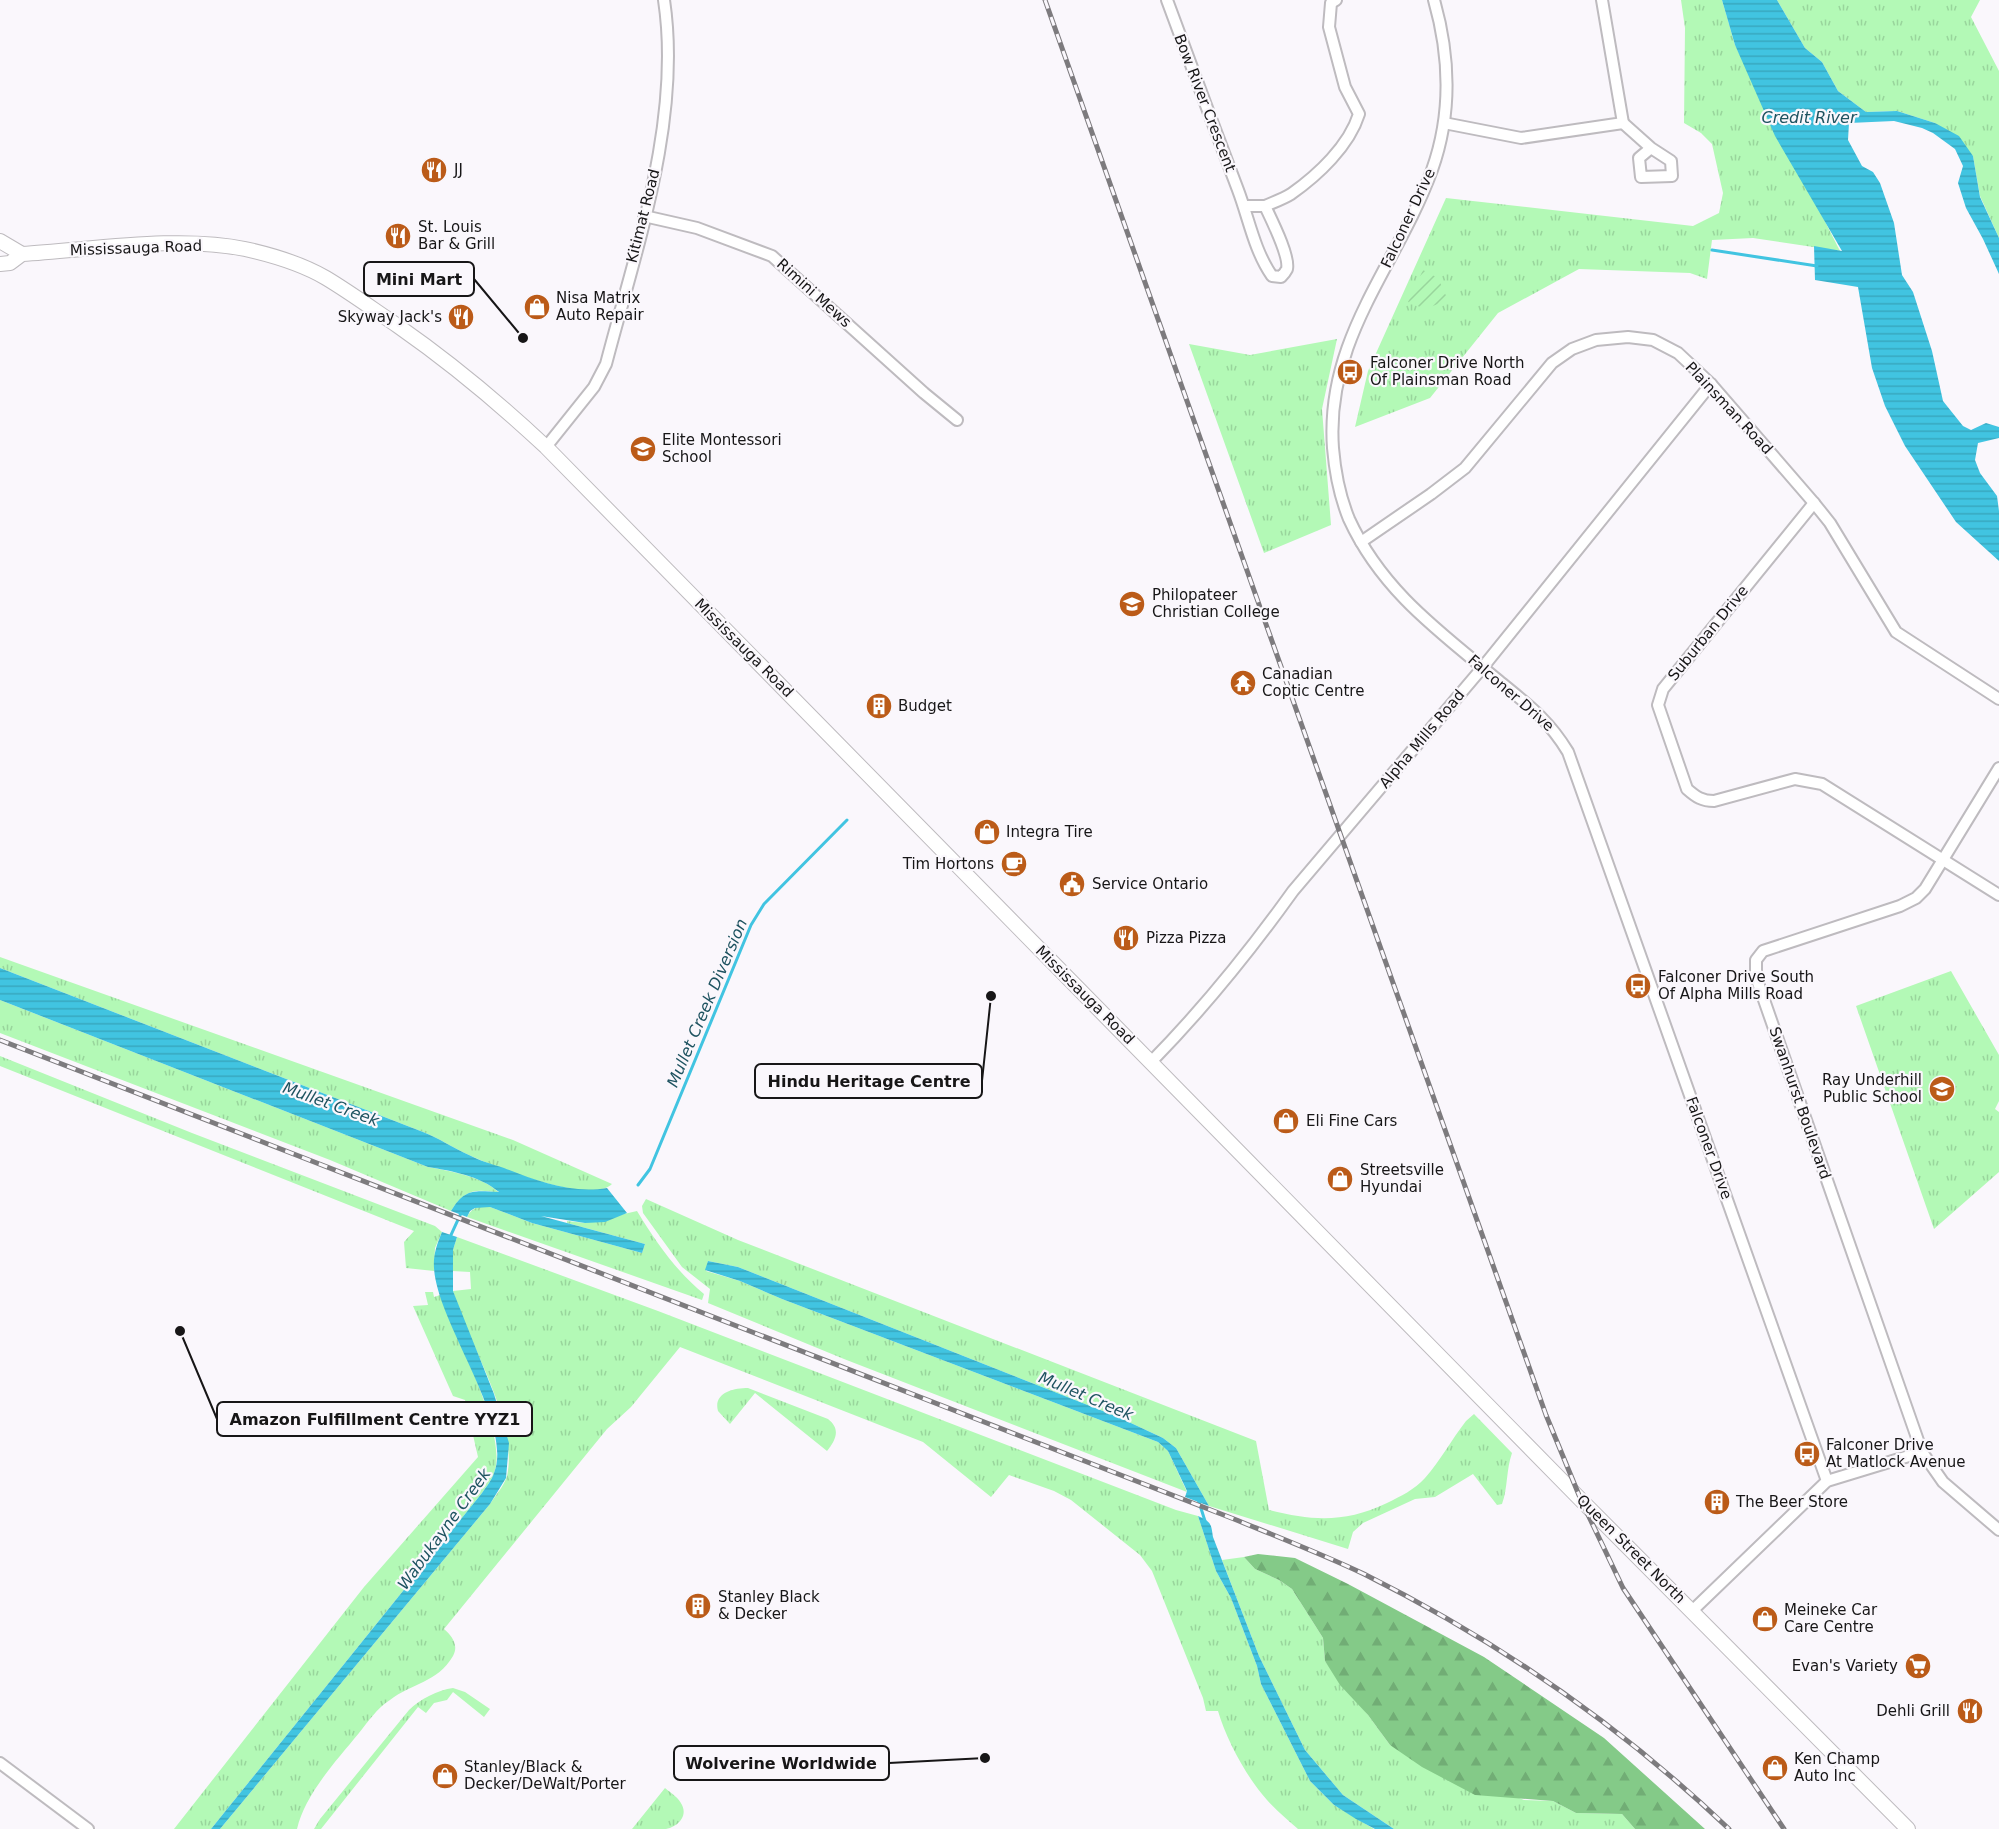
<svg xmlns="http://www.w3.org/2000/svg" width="1999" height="1829" font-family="'DejaVu Sans',sans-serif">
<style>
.grass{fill:url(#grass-tufts)}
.forest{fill:url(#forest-firs)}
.garden{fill:url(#garden-furrows)}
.water{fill:url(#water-rules)}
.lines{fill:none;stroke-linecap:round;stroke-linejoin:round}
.stream{stroke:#41c4e1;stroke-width:3}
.minor-casing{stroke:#bebbbf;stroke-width:14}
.major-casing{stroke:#bebbbf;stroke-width:16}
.minor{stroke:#fff;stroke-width:10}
.major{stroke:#fff;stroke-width:14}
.rail-casing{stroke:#7d7b7e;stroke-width:5}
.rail{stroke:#faf7fc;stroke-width:3;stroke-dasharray:9;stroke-linecap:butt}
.labels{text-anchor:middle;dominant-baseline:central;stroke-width:4.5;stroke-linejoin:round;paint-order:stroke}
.street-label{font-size:15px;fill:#171617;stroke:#faf7fc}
.poi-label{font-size:15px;fill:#171617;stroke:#faf7fc;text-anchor:start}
.water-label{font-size:16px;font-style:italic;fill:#1e5360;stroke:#faf7fc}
.leader{fill:none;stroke:#171617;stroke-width:2}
.callout-dot{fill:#171617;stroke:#faf7fc;stroke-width:2}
.callout{fill:#faf7fc;stroke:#171617;stroke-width:2}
.callout-label{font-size:16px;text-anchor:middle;font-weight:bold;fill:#171617}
</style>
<defs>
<pattern id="grass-tufts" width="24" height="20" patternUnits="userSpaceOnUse" patternTransform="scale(1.5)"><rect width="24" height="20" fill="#b3f9b6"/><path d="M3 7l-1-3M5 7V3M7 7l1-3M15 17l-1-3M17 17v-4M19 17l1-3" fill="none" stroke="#99d59c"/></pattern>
<pattern id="forest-firs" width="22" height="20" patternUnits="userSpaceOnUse" patternTransform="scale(1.5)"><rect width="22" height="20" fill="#84ca88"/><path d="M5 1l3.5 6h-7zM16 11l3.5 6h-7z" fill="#71ad75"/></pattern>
<pattern id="garden-furrows" width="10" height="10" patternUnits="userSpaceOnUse" patternTransform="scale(1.5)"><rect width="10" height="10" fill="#b3f9b6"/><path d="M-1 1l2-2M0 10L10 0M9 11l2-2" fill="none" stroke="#99d59c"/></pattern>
<pattern id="water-rules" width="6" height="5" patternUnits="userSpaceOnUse" patternTransform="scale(1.5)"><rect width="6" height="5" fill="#41c4e1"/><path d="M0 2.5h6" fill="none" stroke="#38a8c0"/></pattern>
</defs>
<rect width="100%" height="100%" fill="#faf7fc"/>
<g class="grass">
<polygon points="1681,0 1722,0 1735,45 1840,251 1753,238 1712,240 1707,279 1690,273 1579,269 1498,313 1430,398 1355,427 1368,371 1446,198 1693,226 1719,213 1723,193 1712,144 1701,133 1684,123 1685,28"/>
<polygon points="1777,0 1980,0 1971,17 1999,71 1999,238 1980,196 1973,156 1935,123 1897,111 1866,112 1838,91 1822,62 1805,48"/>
<polygon points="1337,339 1322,409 1331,525 1264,553 1189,344 1250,355"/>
<path d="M0 957 513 1140 612 1184C591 1205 494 1167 469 1155 453 1148 439 1138 423 1132L0 968Z"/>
<polygon points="1951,971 1999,1055 1999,1101 1995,1109 1999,1112 1999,1172 1934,1229 1856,1006"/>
<path d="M0 1000 428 1167C449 1171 485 1177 499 1193 475 1188 464 1190 451 1211L330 1160 0 1033Z"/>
<polygon points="0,1056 192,1133 435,1226 442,1232 435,1248 434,1271 406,1268 404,1242 414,1231 0,1066"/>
<path d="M646 1199 738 1240 1256 1441 1269 1510C1313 1521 1345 1523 1387 1503 1401 1496 1414 1490 1425 1478 1440 1461 1452 1439 1466 1421L1474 1414 1512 1453C1506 1470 1508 1487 1502 1504L1497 1505 1473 1474 1435 1497 1415 1499 1363 1523 1353 1532 1348 1549 1209 1506 1176 1448 1163 1438 1118 1417 738 1267 708 1261 706 1271 740 1281 782 1299 1158 1442 1168 1451 1187 1492 844 1359 708 1303 710 1289 682 1267 643 1213 642 1206Z"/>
<path d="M482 1206 490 1207 532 1223 642 1253 645 1244 567 1223V1221L585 1223 637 1211C656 1242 675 1270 704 1294L702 1300 467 1217C471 1210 474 1208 482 1206Z"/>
<path d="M457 1237 658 1311 1176 1510 1198 1516 1216 1571 1231 1598 1257 1666 1261 1684 1310 1781 1334 1805 1374 1829H1298C1288 1820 1277 1811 1267 1800 1247 1778 1226 1739 1218 1711H1206L1203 1698 1152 1571 1140 1555 1071 1500 1054 1491 1009 1475 991 1497 923 1442 680 1347 631 1407 607 1429 444 1629C452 1636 459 1645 453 1656 437 1683 412 1683 390 1700 377 1708 368 1722 359 1733 337 1760 305 1794 297 1829H220L490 1504C495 1496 504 1486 507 1476 519 1421 468 1344 453 1291L471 1289 470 1272 452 1271 453 1250Z"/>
<path d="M425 1292H433L434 1297 440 1295C455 1334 509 1436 494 1473 492 1480 486 1487 482 1493L211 1829H174L364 1587 478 1457 465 1400 453 1396 413 1306 428 1305Z"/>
<path d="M748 1388 828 1419C841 1429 836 1440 827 1451L755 1393 730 1424 718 1411C713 1393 733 1388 748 1388Z"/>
<polygon points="1244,1557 1255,1569 1279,1580 1292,1589 1323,1638 1325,1661 1368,1715 1390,1745 1524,1800 1553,1801 1576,1813 1622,1814 1635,1829 1394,1829 1343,1795 1305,1750 1259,1656 1222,1560"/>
<path d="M453 1688 465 1692 490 1709 484 1717 453 1692 447 1700 434 1703 426 1713 418 1707 321 1829H314L320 1819 409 1710C420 1699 438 1690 453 1688Z"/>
<path d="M665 1788C671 1793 679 1798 682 1805 688 1817 677 1827 666 1829 655 1829 642 1829 632 1829Z"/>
</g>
<polygon class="forest" points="1258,1554 1295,1558 1348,1584 1484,1657 1604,1738 1705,1829 1635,1829 1622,1814 1576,1813 1553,1801 1475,1795 1422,1767 1390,1745 1368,1715 1340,1685 1325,1661 1323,1638 1292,1589 1279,1580 1255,1569 1244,1557"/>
<polygon class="garden" points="1423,270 1438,278 1448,300 1425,309 1408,302"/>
<g class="water">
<polygon points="1722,0 1777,0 1805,48 1822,62 1838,91 1866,112 1897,111 1935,123 1959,136 1973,156 1980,197 1999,238 1999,274 1983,239 1966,208 1958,183 1963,166 1955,149 1933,133 1922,128 1894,121 1849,123 1848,140 1862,166 1873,172 1880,183 1894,223 1902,275 1913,292 1932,351 1943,401 1963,426 1971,430 1986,423 1999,427 1999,438 1978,443 1975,460 1980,473 1997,496 1999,511 1999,561 1956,522 1905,446 1885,406 1872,368 1858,287 1815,280 1814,246 1842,251 1775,136 1735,45"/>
<path d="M0 968 423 1132C439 1138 453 1148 469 1155 480 1161 492 1164 504 1168 537 1181 571 1194 607 1188L627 1213 605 1222 585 1223 541 1216 645 1244 642 1253 532 1223 490 1207 475 1208 470 1211 467 1217 451 1211C465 1187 476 1191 499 1192 480 1176 452 1171 428 1167L0 1000Z"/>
<path d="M442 1232 457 1237 453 1250V1291L494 1394 509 1443 506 1478 490 1504 220 1829H211L482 1493C486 1487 492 1480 494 1473 514 1423 437 1323 434 1268 433 1255 437 1244 442 1232Z"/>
<polygon points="708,1261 738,1267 1118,1417 1163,1438 1176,1448 1209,1506 1185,1497 1187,1491 1168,1451 1158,1442 782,1299 740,1281 705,1270"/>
<path d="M1198 1516C1211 1522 1211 1523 1213 1537L1259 1656 1305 1750 1343 1795 1394 1829H1375L1356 1819 1334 1805 1310 1781 1261 1684 1257 1666 1231 1598 1216 1571Z"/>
</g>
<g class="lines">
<g class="stream">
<polyline points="1712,250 1817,266"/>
<polyline points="638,1185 650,1169 751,925 764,904 847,820"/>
<polyline points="450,1237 461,1213"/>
<polyline points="1198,1499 1205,1521"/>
</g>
<defs>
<g id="minor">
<path d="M1167 0C1190 63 1214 127 1238 190 1249 219 1254 250 1272 276L1281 277C1283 275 1286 271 1287 269 1290 256 1271 219 1265 206H1244"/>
<path d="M1434 0C1450 56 1452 114 1432 170 1397 266 1325 338 1333 448 1335 472 1340 497 1349 519 1382 591 1440 632 1499 681 1527 704 1548 719 1568 752L1827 1481"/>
<polyline points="1444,123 1521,138 1623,123 1602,0"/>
<polyline points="1623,123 1651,148 1671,161 1672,176 1641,177 1639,158 1651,148"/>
<path d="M1265 206C1274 202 1283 199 1291 194 1318 175 1349 146 1359 114L1345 87 1329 27 1331 3 1336 0"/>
<polyline points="644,216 697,228 772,256 924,393 957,420"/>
<path d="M546 447 594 387 606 364C636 249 682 119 664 0"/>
<path d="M1814 503 1663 689 1658 705 1687 789C1696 797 1702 801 1714 801L1795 779 1822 784 1999 895"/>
<polyline points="1361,542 1431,494 1465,468 1552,363 1572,349 1596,340 1628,337 1653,340 1678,353 1711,384 1814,503 1830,523 1896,632 1999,699"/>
<polyline points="1999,768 1925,889 1916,898 1900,906 1763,951 1756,960 1756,977 1922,1452 1943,1482 1999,1530"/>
<path d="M1151 1062C1203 1009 1250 951 1293 891L1483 667 1711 384"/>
<polyline points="1692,1611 1827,1481 1922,1452"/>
<polyline points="0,1763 88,1829"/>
</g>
<g id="major">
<polyline points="0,241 22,254"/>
<path d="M0 264 10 263 22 254C90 250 179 235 245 249 272 255 302 264 326 278 351 293 374 310 398 326 451 363 499 403 546 447L1581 1500 1908 1829"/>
</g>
</defs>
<use href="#minor" class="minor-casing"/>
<use href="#major" class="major-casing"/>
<use href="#minor" class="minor"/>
<use href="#major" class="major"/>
<defs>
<g id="rail">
<polyline points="1045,0 1546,1415 1581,1500 1623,1588 1784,1829"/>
<path d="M0 1040 1234 1519C1278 1537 1322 1554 1364 1574 1498 1641 1621 1726 1729 1829"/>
</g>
</defs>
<use href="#rail" class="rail-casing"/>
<use href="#rail" class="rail"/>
</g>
<defs>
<symbol id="restaurant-disc" viewBox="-11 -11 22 22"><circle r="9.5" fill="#bb5b18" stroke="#faf7fc"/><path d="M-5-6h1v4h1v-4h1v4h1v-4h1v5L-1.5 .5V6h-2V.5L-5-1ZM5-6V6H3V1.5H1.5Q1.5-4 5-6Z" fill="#fff"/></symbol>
<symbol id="shop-disc" viewBox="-11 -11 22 22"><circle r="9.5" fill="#bb5b18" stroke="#faf7fc"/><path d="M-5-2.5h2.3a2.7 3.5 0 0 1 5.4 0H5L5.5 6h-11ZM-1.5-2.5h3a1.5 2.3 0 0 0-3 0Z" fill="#fff"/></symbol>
<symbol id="bus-disc" viewBox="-11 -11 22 22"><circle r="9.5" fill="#bb5b18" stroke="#faf7fc"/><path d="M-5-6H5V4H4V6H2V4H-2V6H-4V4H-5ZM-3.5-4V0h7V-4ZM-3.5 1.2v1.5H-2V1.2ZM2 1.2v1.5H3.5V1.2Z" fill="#fff"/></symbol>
<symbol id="school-disc" viewBox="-11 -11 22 22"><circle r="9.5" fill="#bb5b18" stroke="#faf7fc"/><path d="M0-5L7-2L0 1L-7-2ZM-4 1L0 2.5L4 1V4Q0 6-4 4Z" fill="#fff"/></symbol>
<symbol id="temple-disc" viewBox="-11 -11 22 22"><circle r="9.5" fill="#bb5b18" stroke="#faf7fc"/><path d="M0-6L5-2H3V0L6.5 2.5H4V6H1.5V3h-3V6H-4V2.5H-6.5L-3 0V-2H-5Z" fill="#fff"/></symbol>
<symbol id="building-disc" viewBox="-11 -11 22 22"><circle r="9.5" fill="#bb5b18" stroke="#faf7fc"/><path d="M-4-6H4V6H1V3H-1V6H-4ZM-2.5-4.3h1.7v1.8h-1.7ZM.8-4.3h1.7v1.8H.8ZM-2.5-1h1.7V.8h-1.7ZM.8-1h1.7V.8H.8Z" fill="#fff"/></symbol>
<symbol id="cafe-disc" viewBox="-11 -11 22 22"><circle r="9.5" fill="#bb5b18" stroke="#faf7fc"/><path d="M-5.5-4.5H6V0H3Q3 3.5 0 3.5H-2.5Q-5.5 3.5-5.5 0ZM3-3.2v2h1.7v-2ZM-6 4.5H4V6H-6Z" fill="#fff"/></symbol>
<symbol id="civic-disc" viewBox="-11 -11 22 22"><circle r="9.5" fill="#bb5b18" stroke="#faf7fc"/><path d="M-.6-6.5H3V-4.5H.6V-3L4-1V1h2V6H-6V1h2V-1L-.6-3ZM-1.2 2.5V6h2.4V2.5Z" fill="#fff"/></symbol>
<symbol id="supermarket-disc" viewBox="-11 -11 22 22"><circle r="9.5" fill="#bb5b18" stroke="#faf7fc"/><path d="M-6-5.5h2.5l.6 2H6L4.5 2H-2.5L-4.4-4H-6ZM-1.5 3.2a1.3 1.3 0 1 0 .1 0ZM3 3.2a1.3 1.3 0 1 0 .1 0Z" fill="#fff"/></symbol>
</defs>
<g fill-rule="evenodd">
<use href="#restaurant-disc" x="419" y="155" width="30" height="30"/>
<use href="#restaurant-disc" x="383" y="221" width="30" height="30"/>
<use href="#shop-disc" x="522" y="292" width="30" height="30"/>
<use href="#restaurant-disc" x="446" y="302" width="30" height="30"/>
<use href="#bus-disc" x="1335" y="357" width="30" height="30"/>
<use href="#school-disc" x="628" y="434" width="30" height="30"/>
<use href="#school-disc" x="1117" y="589" width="30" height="30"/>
<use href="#temple-disc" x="1228" y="668" width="30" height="30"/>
<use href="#building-disc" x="864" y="691" width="30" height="30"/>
<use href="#shop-disc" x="972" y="817" width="30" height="30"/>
<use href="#cafe-disc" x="999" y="849" width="30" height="30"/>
<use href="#civic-disc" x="1057" y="869" width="30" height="30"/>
<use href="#restaurant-disc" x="1111" y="923" width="30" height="30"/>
<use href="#bus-disc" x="1623" y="971" width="30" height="30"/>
<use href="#school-disc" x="1927" y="1074" width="30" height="30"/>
<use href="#shop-disc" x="1271" y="1106" width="30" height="30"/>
<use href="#shop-disc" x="1325" y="1164" width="30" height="30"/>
<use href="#bus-disc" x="1792" y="1439" width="30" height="30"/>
<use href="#building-disc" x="1702" y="1487" width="30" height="30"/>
<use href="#building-disc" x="683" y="1591" width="30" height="30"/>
<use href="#shop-disc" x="1750" y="1604" width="30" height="30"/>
<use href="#supermarket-disc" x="1903" y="1651" width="30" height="30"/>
<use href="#restaurant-disc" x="1955" y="1696" width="30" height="30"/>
<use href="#shop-disc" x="1760" y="1753" width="30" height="30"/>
<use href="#shop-disc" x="430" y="1761" width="30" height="30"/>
</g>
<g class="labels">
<g class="street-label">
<text transform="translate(1205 103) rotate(69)">Bow River Crescent</text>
<text transform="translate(643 216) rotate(-76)">Kitimat Road</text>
<text transform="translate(1408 218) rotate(-65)">Falconer Drive</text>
<text transform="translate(136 248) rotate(-2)">Mississauga Road</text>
<text transform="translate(814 293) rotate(42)">Rimini Mews</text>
<text transform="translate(1729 408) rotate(47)">Plainsman Road</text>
<text transform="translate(1708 633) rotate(-51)">Suburban Drive</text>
<text transform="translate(744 648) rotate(45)">Mississauga Road</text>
<text transform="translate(1511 693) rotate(41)">Falconer Drive</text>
<text transform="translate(1422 739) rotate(-50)">Alpha Mills Road</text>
<text transform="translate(1085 995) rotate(45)">Mississauga Road</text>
<text transform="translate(1800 1103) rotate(71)">Swanhurst Boulevard</text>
<text transform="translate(1709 1148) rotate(70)">Falconer Drive</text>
<text transform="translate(1631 1549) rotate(45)">Queen Street North</text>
</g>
<g class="poi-label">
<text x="454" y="170">JJ</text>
<text x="418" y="227">St. Louis<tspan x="418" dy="17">Bar &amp; Grill</tspan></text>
<text x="556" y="298">Nisa Matrix<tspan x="556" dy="17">Auto Repair</tspan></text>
<text x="442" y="317" text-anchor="end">Skyway Jack's</text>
<text x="1370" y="363">Falconer Drive North<tspan x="1370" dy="17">Of Plainsman Road</tspan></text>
<text x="662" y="440">Elite Montessori<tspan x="662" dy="17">School</tspan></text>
<text x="1152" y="595">Philopateer<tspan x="1152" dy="17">Christian College</tspan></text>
<text x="1262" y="674">Canadian<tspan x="1262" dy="17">Coptic Centre</tspan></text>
<text x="898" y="706">Budget</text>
<text x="1006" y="832">Integra Tire</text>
<text x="994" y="864" text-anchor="end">Tim Hortons</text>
<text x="1092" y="884">Service Ontario</text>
<text x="1146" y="938">Pizza Pizza</text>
<text x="1658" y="977">Falconer Drive South<tspan x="1658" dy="17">Of Alpha Mills Road</tspan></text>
<text x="1922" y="1080" text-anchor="end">Ray Underhill<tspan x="1922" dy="17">Public School</tspan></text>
<text x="1306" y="1121">Eli Fine Cars</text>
<text x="1360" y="1170">Streetsville<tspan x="1360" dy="17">Hyundai</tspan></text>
<text x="1826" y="1445">Falconer Drive<tspan x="1826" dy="17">At Matlock Avenue</tspan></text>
<text x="1736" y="1502">The Beer Store</text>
<text x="718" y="1597">Stanley Black<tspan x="718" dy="17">&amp; Decker</tspan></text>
<text x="1784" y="1610">Meineke Car<tspan x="1784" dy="17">Care Centre</tspan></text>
<text x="1898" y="1666" text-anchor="end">Evan's Variety</text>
<text x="1950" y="1711" text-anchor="end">Dehli Grill</text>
<text x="1794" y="1759">Ken Champ<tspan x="1794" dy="17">Auto Inc</tspan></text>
<text x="464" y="1767">Stanley/Black &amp;<tspan x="464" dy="17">Decker/DeWalt/Porter</tspan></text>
</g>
<g class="water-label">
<text x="1809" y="117">Credit River</text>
<text transform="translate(707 1003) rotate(-67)">Mullet Creek Diversion</text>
<text transform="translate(331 1104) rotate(20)">Mullet Creek</text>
<text transform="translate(1086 1396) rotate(23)">Mullet Creek</text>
<text transform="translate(444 1529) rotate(-54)">Wabukayne Creek</text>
</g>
</g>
<path class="leader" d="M523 338L474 279M991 996L982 1081M180 1331L217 1419M985 1758L889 1763"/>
<g class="callout-dot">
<circle cx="523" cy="338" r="6"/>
<circle cx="991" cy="996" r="6"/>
<circle cx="180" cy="1331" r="6"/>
<circle cx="985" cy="1758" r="6"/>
</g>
<g class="callout">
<rect x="364" y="262" width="110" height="34" rx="6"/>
<rect x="755" y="1064" width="227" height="34" rx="6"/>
<rect x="217" y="1402" width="315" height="34" rx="6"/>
<rect x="674" y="1746" width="215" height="34" rx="6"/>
</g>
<g class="callout-label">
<text x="419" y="285">Mini Mart</text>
<text x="869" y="1087">Hindu Heritage Centre</text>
<text x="375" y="1425">Amazon Fulfillment Centre YYZ1</text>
<text x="781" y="1769">Wolverine Worldwide</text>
</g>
</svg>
